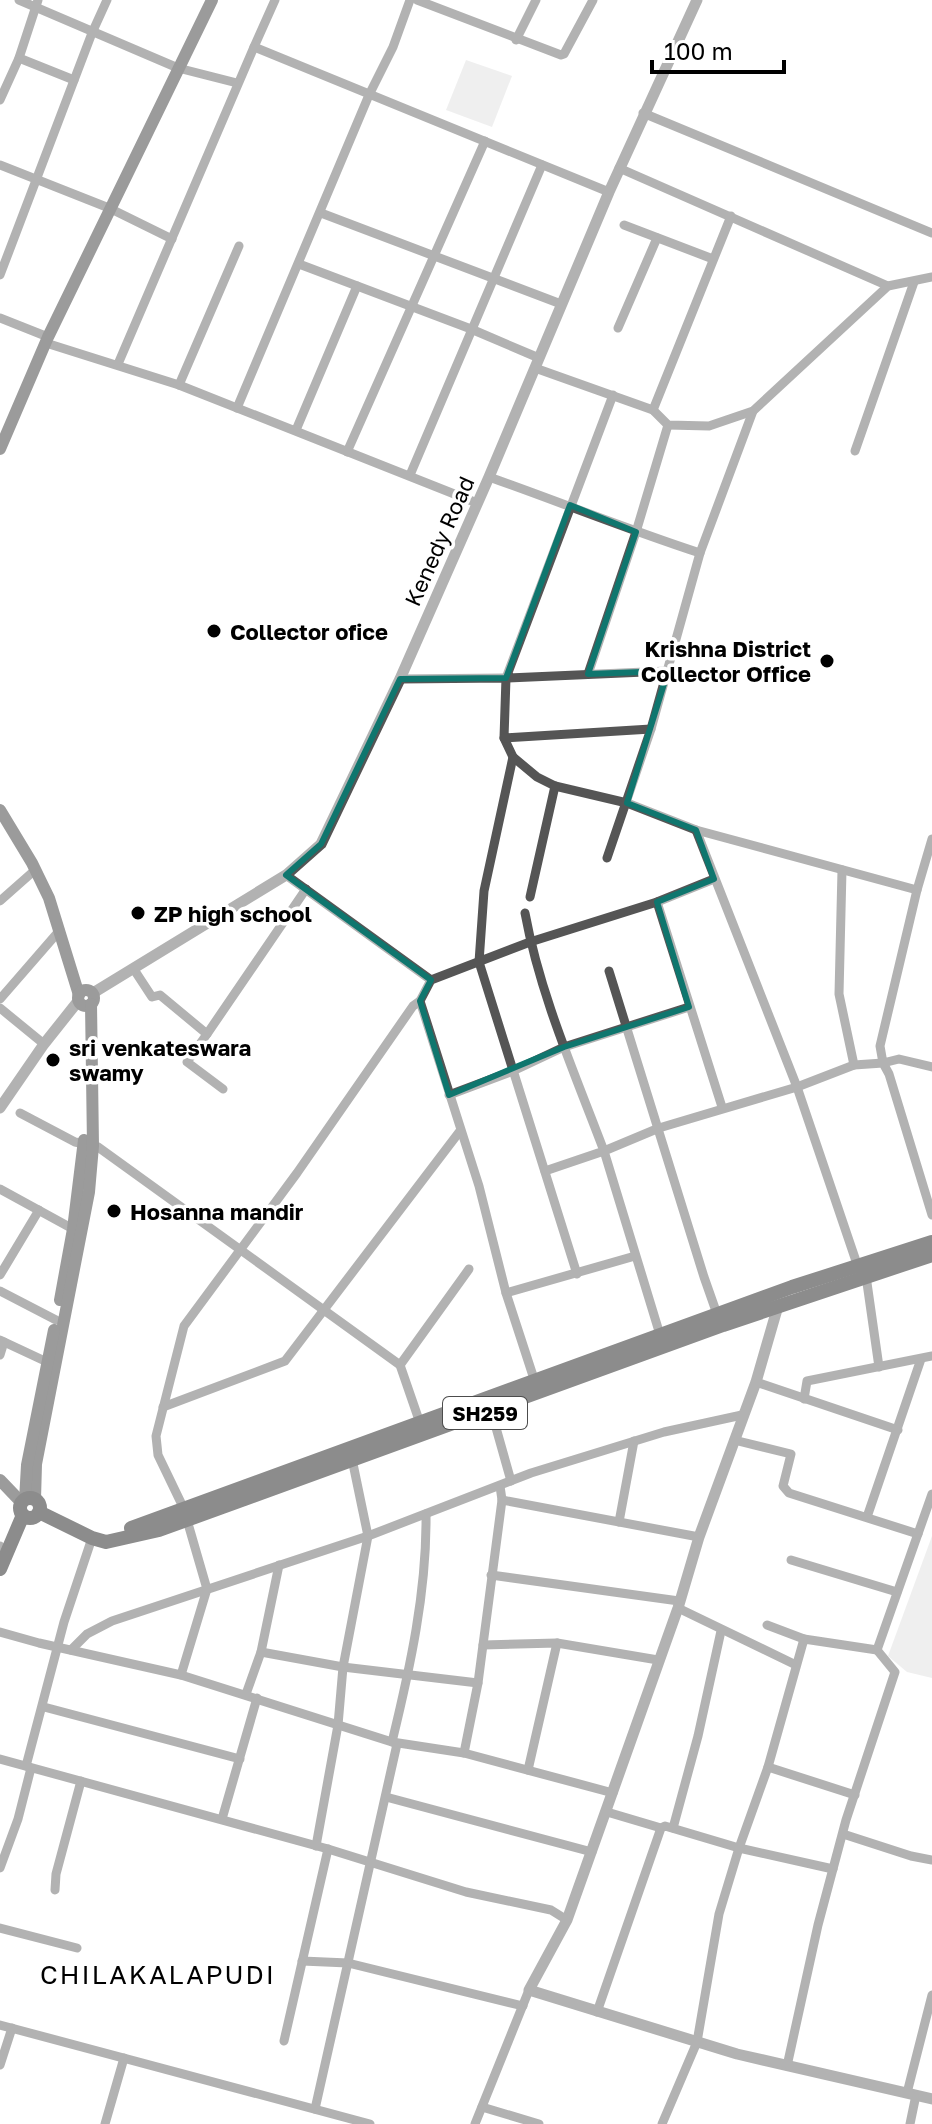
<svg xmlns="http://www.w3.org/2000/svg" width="932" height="2124" font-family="'Golos Text',sans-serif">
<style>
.garden{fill:#dcdcdc}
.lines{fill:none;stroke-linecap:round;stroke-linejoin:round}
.minor{stroke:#555;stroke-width:9}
.tertiary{stroke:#555;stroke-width:11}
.secondary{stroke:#222;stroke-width:12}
.primary{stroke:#000;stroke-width:14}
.marked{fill:none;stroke:#0f766e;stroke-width:6;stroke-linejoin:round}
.poi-dot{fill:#000;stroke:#fff;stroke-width:3}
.labels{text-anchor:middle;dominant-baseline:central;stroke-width:7;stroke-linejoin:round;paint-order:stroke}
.shield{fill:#fff;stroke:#4c4c4c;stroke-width:2}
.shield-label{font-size:20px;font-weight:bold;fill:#000}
.street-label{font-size:22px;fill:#000;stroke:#fff}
.poi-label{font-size:22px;font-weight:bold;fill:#000;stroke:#fff;text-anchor:start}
.quarter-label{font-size:26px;letter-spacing:2px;fill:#000;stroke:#fff}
</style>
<rect width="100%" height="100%" fill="#fff"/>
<g class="garden">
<polygon points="466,60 512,76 492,127 446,110"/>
<polygon points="932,1536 932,1678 907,1672 888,1656"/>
</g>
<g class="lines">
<g class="minor">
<polyline points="19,0 178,68 237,83"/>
<polyline points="417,0 561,55 564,54 593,0"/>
<polyline points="516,40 536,0"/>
<polyline points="254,47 275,0"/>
<polyline points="19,58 74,80"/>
<polyline points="0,100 19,58 38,0"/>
<polyline points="643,113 932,233"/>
<polyline points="0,165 109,208 172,239"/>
<polyline points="619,168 888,286"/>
<polyline points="321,213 561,304"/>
<polyline points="624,225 713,259"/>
<polyline points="299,264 471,329 539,358"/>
<polyline points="0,275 92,33 107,0"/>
<polyline points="0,318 48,337"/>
<polyline points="618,328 657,238"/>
<polyline points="46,343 179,385 477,503"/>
<polyline points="118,364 254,47 609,192"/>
<polyline points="535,368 653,410 668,425 709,426 753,411 888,286 932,277"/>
<polyline points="179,385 239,246"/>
<polyline points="613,395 506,678 668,671"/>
<polyline points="237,408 369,95 393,47 410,0"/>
<polyline points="653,410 731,216"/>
<polyline points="296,430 357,286"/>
<polyline points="855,451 914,282"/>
<polyline points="347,452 485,141"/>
<polyline points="410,475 542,165"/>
<path d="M489 477C560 502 629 530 700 553"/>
<polyline points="588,674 636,532 668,425"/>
<polyline points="400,679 506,678 504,738 513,757 537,777 555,786 627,803 696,830 917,890"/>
<polyline points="504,738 651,729"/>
<polyline points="513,757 484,891 479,962 577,1274"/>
<polyline points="696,830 797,1087 858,1267"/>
<polyline points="932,839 917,890 880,1046 883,1063 899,1059 932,1067"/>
<polyline points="607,858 651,729 700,553 753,411"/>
<polyline points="842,870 839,994 854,1065 883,1063 889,1074 932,1215"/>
<polyline points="286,875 431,980"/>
<polyline points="530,897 555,786"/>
<polyline points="0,901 35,870"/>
<polyline points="657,902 722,1107"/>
<path d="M525 913C540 995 575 1074 604 1151L545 1171"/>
<polyline points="133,968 152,997 160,995 207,1034 187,1062 223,1089"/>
<polyline points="609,971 704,1277 717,1314"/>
<polyline points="0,999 60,930"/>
<polyline points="0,1008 44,1044"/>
<polyline points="207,1034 306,889"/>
<polyline points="449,1095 513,1071 564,1047 689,1007"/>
<polyline points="20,1113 75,1142 98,1147 400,1365 420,1423"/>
<polyline points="0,1189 73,1229"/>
<polyline points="0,1275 39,1210"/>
<polyline points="866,1276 879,1367"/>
<polyline points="0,1291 56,1320"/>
<polyline points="506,1293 479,1186 420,1001 431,980 530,942 657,902 714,879"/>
<polyline points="661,1338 604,1151 659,1128 797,1087 854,1065"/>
<polyline points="0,1340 47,1362"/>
<polyline points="0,1355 4,1342"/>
<polyline points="400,1365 469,1269"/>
<polyline points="535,1382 506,1293 635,1256"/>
<polyline points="756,1382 898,1430"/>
<polyline points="804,1399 807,1381 932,1356"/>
<polyline points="163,1407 285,1361 460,1131"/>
<polyline points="491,1410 511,1481"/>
<polyline points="734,1440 791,1454 783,1486 789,1493 918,1534"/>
<polyline points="502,1500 699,1537"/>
<polyline points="184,1509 158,1455 156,1436 184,1326 297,1173 413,1006 420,1001"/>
<polyline points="867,1517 921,1359"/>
<polyline points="619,1522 634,1441"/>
<polyline points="0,1546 1,1547"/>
<polyline points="791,1560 897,1592"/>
<polyline points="491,1575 679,1601"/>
<polyline points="678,1608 796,1665"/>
<polyline points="767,1625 804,1639"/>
<polyline points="0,1632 39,1643 181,1675 392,1742 464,1753 613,1793"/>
<polyline points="483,1645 557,1643 658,1660"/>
<polyline points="71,1650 87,1634 112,1621 368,1536 531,1473 664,1432 742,1415"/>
<polyline points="261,1652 343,1667 478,1683 464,1753"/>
<polyline points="181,1675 207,1589 187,1520"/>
<polyline points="478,1683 502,1500 500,1486"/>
<polyline points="246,1694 261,1652 279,1565"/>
<polyline points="44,1707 240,1759"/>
<path d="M392 1742C410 1668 427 1591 426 1514"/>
<polyline points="0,1759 328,1849 466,1892 551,1910 567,1920"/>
<polyline points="26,1766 64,1622 92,1538"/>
<polyline points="768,1767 855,1795"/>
<polyline points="528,1770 557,1643"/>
<polyline points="386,1797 592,1852"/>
<polyline points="607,1812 661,1828"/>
<polyline points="222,1819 257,1698"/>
<polyline points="673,1828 698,1736 721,1631"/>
<polyline points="843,1834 911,1856 932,1860"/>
<polyline points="316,1846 338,1725 343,1667 368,1536 352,1459"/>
<polyline points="0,1868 18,1819 31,1768"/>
<polyline points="55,1890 56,1874 81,1781"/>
<polyline points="0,1928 77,1948"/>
<polyline points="302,1961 348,1963 523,2006"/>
<polyline points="597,2012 661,1828 665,1826 739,1848 833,1869"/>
<polyline points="0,2025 370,2124"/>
<polyline points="284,2041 328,1849"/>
<polyline points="0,2065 12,2028"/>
<polyline points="787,2066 818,1925 846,1820 895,1672 877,1650 932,1494"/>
<polyline points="907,2093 932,1995"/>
<polyline points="482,2107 539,2124"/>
<polyline points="315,2109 397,1744"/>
<polyline points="105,2124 124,2058"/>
<polyline points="475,2124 529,1990"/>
<polyline points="662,2124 697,2042 719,1914 739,1848 768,1767 804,1639 877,1650"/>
<polyline points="910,2124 916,2095"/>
</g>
<g class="tertiary">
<polyline points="93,993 286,875 321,844 400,679 489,477 609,192 697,0"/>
<polyline points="0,1108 44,1044 79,1000"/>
<polyline points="778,1306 756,1382 699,1537 678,1608 567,1920 529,1990 737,2054 932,2099"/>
</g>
<g class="secondary">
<polyline points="0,449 48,337 212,0"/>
<polyline points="0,810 32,863 49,898 79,995"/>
<circle cx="86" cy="998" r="8"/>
<polyline points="60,1300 73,1229 84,1140"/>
<polyline points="0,1480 22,1503"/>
<polyline points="35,1499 36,1464 89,1192 93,1146 91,1004"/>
<polyline points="25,1500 27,1465 54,1330"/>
</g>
<g class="primary">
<circle cx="30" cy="1508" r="10"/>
<polyline points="39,1512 92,1538 106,1542 159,1530 723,1325 932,1255"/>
<polyline points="131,1528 792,1287 932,1242"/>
<polyline points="0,1569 23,1515"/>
</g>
</g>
<path d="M0 0H932V2124H0ZM570 505 636 532 588 674 668 671 627 803 696 830 714 879 657 902 689 1007 564 1047 449 1095 420 1001 431 980 286 875 321 844 400 679 506 678Z" fill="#fff" fill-opacity=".55" fill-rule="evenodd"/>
<path class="marked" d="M570 505 636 532 588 674 668 671 627 803 696 830 714 879 657 902 689 1007 564 1047 449 1095 420 1001 431 980 286 875 321 844 400 679 506 678Z"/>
<g class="poi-dot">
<circle cx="214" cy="631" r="8"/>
<circle cx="827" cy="661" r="8"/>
<circle cx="138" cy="913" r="8"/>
<circle cx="53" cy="1060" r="8"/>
<circle cx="114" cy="1211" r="8"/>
</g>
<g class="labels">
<rect class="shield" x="443" y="1397" width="84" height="32" rx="6"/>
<g class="shield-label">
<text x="485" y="1413">SH259</text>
</g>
<g class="street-label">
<text transform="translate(439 541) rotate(-66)">Kenedy Road</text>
</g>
<g class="poi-label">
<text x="230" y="631">Collector ofice</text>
<text x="811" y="648" text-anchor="end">Krishna District<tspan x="811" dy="25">Collector Office</tspan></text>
<text x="154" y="913">ZP high school</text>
<text x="69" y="1047">sri venkateswara<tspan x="69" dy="25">swamy</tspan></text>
<text x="130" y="1211">Hosanna mandir</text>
</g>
<g class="quarter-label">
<text x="158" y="1974">CHILAKALAPUDI</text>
</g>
</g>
<path d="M652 60v12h132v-12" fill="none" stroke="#000000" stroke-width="4"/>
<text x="664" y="60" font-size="24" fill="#000000" stroke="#ffffff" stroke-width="6" paint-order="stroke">100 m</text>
</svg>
